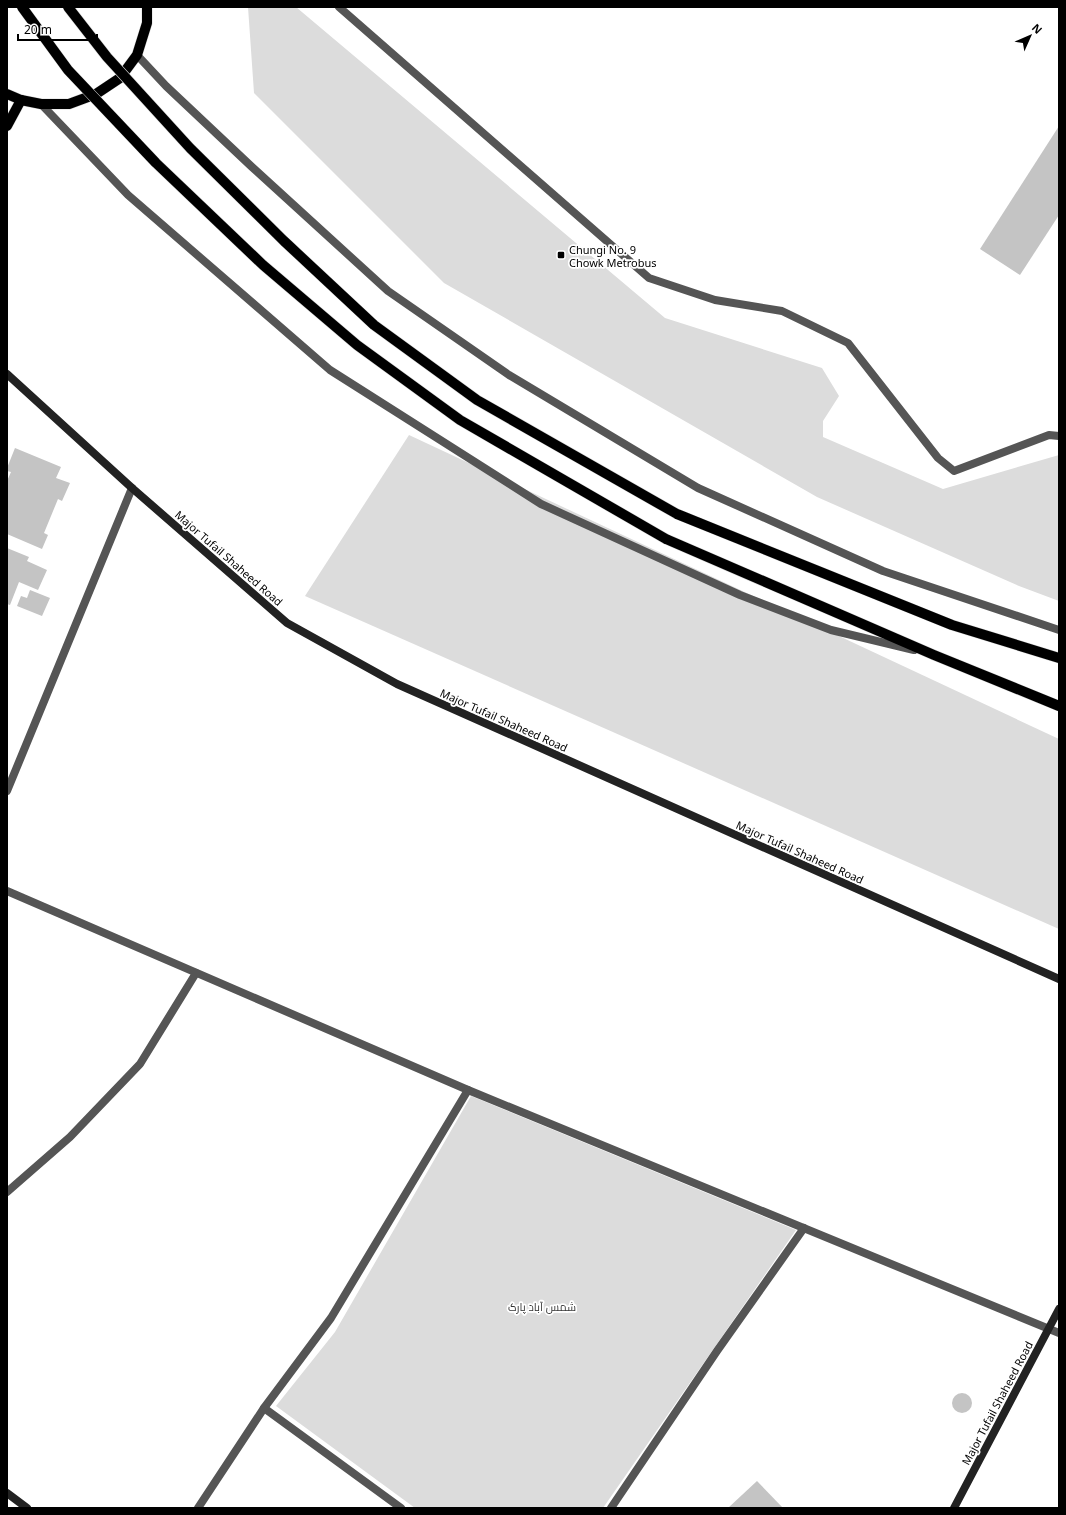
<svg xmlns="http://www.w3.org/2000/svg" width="1066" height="1515" font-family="'Noto Sans',Cairo,sans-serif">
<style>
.green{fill:#dcdcdc}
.building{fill:#c4c4c4}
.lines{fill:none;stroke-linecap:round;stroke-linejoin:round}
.primary-casing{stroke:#dbdbdb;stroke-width:11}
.lane{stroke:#555;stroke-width:8}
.street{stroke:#555;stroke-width:8}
.secondary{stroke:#222;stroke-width:8}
.primary{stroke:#000;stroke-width:10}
.primary-bridge-casing{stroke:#dbdbdb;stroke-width:11;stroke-linecap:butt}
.primary-bridge{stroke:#000;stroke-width:10}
.poi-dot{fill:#000;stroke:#fff;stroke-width:1.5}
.labels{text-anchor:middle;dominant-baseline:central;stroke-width:3.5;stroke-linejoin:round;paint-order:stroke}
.poi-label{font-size:11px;fill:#000;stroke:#fff;text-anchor:start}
.street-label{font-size:11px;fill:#000;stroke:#fff}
.park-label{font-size:11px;fill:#333;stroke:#fff}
</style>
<rect width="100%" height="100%" fill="#fff"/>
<g class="green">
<polygon points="248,7 296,7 665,318 822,368 839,396 823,421 823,437 943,489 1059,455 1059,601 1019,586 817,497 444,283 254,93"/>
<polygon points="409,435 1059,739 1059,929 305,596"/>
<polygon points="471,1096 796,1230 603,1508 415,1508 276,1406 335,1332"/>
</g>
<g class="building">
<polygon points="1059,126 1059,215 1020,275 980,249"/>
<polygon points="15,448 61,467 56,478 70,483 62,501 58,499 44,533 48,535 42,549 7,534 7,481 11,472 7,471 7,468"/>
<polygon points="7,548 29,557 27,561 47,570 38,590 19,582 10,605 7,604"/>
<polygon points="30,590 50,598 42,616 17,606 21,596 27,598"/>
<circle cx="962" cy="1403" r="10"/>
<polygon points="757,1481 783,1508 728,1508"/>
</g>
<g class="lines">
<defs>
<g id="primary">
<polyline points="7,94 21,100 41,104 69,104 96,94 120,78 137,55 147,23 147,7"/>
<polyline points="7,126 21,100"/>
<polyline points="677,514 952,625 1059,658"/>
<polyline points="666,539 934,655 1059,706"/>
</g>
</defs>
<use href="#primary" class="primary-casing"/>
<g class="lane">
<polyline points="339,7 649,278 715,300 782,311 848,343 938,458 954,471 1049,435 1059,436"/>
<polyline points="137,55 166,86 252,167 388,291 509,375 698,488 883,571 1059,630"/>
<polyline points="41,104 128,195 330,370 541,504 740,595 831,630 914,650"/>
</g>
<g class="street">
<polyline points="7,791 132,488"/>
<polyline points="7,891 468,1090 1059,1333"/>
<polyline points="7,1192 70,1137 140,1064 196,973"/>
<polyline points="264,1408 401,1508"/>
<polyline points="198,1508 264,1408 331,1318 468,1090"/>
<polyline points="611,1508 717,1351 804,1228"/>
</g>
<g class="secondary">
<polyline points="7,374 132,488 287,623 397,684 1059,979"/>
<polyline points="7,1493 27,1508"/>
<polyline points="954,1508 1059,1309"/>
</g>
<use href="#primary" class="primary"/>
<defs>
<g id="primary-bridge">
<polyline points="22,7 68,70 156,163 263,265 357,345 460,420 666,539"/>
<polyline points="68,7 107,57 190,148 284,241 374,325 477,400 677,514"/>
</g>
</defs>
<use href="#primary-bridge" class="primary-bridge-casing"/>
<use href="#primary-bridge" class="primary-bridge"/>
</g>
<rect class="poi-dot" x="557" y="251" width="8" height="8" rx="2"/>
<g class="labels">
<g class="poi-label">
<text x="569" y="249">Chungi No. 9<tspan x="569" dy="13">Chowk Metrobus</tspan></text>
</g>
<g class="street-label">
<text transform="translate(229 558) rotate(41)">Major Tufail Shaheed Road</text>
<text transform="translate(504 720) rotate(24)">Major Tufail Shaheed Road</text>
<text transform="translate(800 852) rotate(24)">Major Tufail Shaheed Road</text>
<text transform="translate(997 1403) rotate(-62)">Major Tufail Shaheed Road</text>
</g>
<g class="park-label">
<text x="542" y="1306">شمس آباد پارک</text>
</g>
</g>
<rect width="1066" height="1515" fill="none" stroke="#000000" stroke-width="16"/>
<g transform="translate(1030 36) rotate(45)" stroke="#ffffff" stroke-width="3" paint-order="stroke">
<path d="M0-3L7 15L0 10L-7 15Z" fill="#000000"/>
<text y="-6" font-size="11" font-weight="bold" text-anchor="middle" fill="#000000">N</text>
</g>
<path d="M18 34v6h79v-6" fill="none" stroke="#000000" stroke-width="2"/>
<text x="24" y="34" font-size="12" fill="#000000" stroke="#ffffff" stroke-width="3" paint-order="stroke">20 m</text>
</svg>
